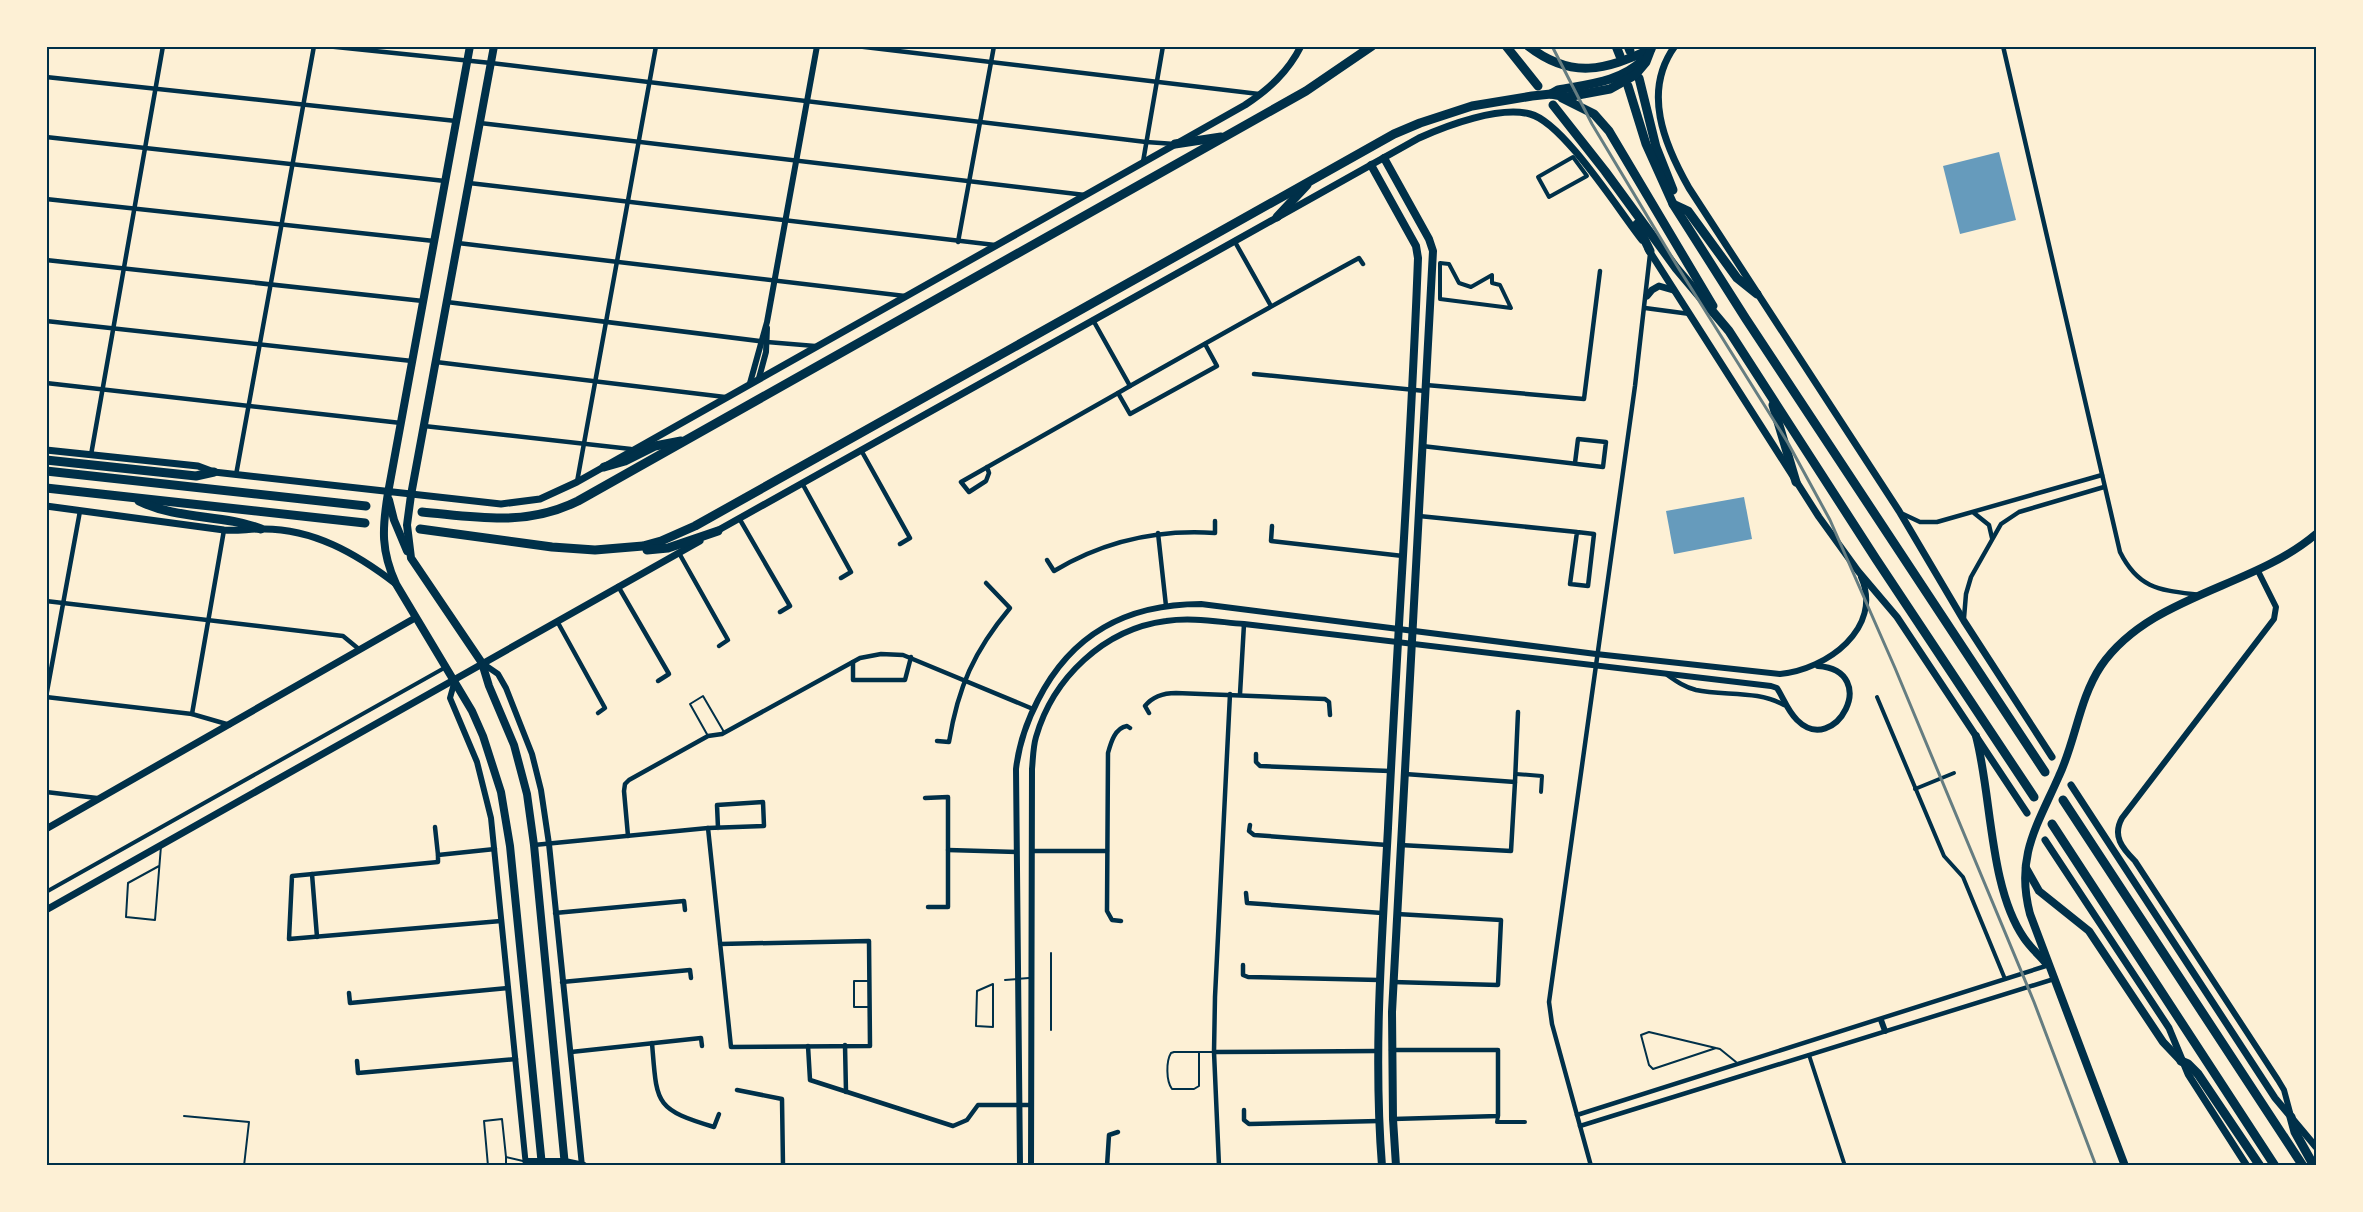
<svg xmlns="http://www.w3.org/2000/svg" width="2363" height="1212" font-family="Cabin,sans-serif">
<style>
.water{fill:#669bbc}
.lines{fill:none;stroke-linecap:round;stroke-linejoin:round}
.service{stroke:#003049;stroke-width:2}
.pedestrian{stroke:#003049;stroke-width:4}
.minor{stroke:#003049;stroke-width:4.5}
.tertiary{stroke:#003049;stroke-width:6}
.secondary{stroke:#003049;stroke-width:7}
.primary{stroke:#003049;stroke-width:8}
.motorway{stroke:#003049;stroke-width:9}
.rail{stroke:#657d81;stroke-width:3}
.neatline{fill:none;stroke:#003049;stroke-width:2}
</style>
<rect width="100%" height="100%" fill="#fdf0d5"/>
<g class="water">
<polygon points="1999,152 2016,220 1960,234 1943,166"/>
<polygon points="1744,497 1752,539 1674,554 1666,511"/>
</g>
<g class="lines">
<g class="service">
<polyline points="708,736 690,704 703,696 724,732"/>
<polyline points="159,866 128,883 126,917 155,920 161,846"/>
<polyline points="1051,953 1051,1030"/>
<polyline points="1005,980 1029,978"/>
<polyline points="869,981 854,981 854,1007 869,1007"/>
<polygon points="993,984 993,1027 976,1026 977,991"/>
<polyline points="1716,1048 1653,1069 1649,1065 1641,1035 1649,1032 1720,1049 1736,1062"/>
<path d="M1199 1052V1086L1194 1089H1172C1166 1081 1166 1061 1171 1053L1174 1052H1213"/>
<polyline points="184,1116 249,1122 244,1166"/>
<polyline points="506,1157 506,1166"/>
<polyline points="488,1166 484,1121 502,1119 506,1157 523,1161"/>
</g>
<g class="pedestrian">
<polygon points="1573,157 1587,176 1549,197 1538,177"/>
<polygon points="1440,263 1449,264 1459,283 1471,287 1492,275 1492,283 1500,285 1511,308 1440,299"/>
<polyline points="1877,697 1944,856 1963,877 2005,979"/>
<polyline points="1516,774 1542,776 1541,792"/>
<polyline points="1915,789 1954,773"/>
<polyline points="46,892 446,667"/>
<polyline points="1809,1055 1845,1166"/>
<polyline points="1498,1116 1497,1122 1525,1122"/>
</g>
<g class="minor">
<polyline points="326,46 491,63 1146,142 1175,144"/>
<polyline points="856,46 1259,94"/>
<path d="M2003 46 2120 552C2139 590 2161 590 2200 595"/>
<polyline points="46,77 456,121"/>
<polyline points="480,123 1085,195"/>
<polyline points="46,137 445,181"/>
<polyline points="1143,162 1163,46"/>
<polyline points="469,183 995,245"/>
<polyline points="46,199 434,241"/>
<polyline points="958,242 994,46"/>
<polyline points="1235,242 1271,306"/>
<polyline points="458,243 905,296"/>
<polyline points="46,260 423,301"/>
<polyline points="447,302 767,342 815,346"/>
<polyline points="1645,308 1690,314"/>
<polyline points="1093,320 1130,386"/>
<polyline points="46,321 412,361"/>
<polyline points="436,362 725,397"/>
<polyline points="1254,374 1425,391"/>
<polyline points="46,383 401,423"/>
<polyline points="1426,385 1584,399 1600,271"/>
<polyline points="1118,393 1130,414 1217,366 1205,344"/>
<polyline points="424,426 631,449"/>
<polyline points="1422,446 1603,467 1606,442 1578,439 1575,463"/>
<polyline points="861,450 910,538 900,544"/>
<polyline points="91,455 163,46"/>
<path d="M987 467 989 473 986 481 969 492 961 482 1118 393 1130 386C1206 343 1282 300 1359 258L1363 264"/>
<polyline points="236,475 314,46"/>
<polyline points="577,482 656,46"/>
<polyline points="802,483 851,572 841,578"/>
<polyline points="1974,513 1989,525 1992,538"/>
<polyline points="1903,514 1920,522 1937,522 2102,475"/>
<polyline points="1419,516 1577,532 1594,534 1588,586 1570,584 1577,532"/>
<polyline points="739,518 790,606 780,612"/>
<polyline points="1272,526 1271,541 1403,556"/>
<polyline points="1158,533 1166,606"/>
<polyline points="679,553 728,640 719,646"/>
<path d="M1047 560 1054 571C1104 541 1157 529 1215 533V521"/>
<polyline points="618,586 669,674 658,681"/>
<polyline points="46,601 343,636 360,650"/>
<polyline points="1964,618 1966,594 1971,577 2001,524 2019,512 2104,487"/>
<polyline points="557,621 605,708 598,713"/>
<polyline points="853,662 853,680 905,680 911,657"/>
<path d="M1666 674C1676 681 1684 687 1696 690 1724 696 1758 690 1784 705"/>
<polyline points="1240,694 1244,624"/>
<polyline points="46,697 80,511"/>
<polyline points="46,697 192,714 230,725"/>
<path d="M1149 713 1145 706C1153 696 1164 693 1176 693L1325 699 1329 702 1330 715"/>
<polyline points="192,714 224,530"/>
<path d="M937 741 949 742C958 687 974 651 1010 608L986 583"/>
<polyline points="1256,754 1256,762 1260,766 1390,771"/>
<polyline points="1405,774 1515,782 1518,712"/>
<polyline points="46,792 97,798"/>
<polyline points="925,798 948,797 948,907 928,907"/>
<polyline points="1250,825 1249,831 1254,835 1387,845"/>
<polyline points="435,827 438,855"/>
<polyline points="708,828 731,1047 870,1046 869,941 720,944"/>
<polyline points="628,836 624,791 625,784 629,780 708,736 722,734 860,658 881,654 903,655 1033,709"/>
<polyline points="534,845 708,828 764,826 763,802 717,805 718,828"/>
<polyline points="1400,845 1511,851 1515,782"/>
<polyline points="495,849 438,855 438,862 292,876 289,939 501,921"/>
<polyline points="948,850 1017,852"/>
<polyline points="1032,851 1107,851"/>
<polyline points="312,874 317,937"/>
<polyline points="1246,893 1247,903 1382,913"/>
<polyline points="555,913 684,901 685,910"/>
<path d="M1121 921 1112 920 1107 911 1108 753C1111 742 1115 728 1127 726L1130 728"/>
<polyline points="1243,965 1243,975 1248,977 1379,980"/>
<polyline points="562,982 690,970 691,978"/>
<polyline points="1393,982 1498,985 1501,920 1397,914"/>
<polyline points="349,993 350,1003 508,988"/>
<path d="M652 1043C657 1104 654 1109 714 1127L719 1114"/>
<polyline points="845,1045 846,1092"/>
<polyline points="808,1046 810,1080 953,1126 967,1120 978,1105 1030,1105"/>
<polyline points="1391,1050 1498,1050 1498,1116 1393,1119"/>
<polyline points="571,1052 701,1038 702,1046"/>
<polyline points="1214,1052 1377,1051"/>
<polyline points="357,1061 358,1073 516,1059"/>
<polyline points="737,1090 782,1099 783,1166"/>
<polyline points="1244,1110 1244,1120 1249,1124 1379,1121"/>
<polyline points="1577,1115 2049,965"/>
<polyline points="1580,1126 2054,979"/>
<polyline points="1107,1166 1109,1135 1118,1132"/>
<polyline points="1219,1166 1214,1052 1215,997 1230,694"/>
<polyline points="1591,1166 1552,1024 1549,1002 1635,386 1650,254"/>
</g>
<g class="tertiary">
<polyline points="759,378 766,352 767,328"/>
<polyline points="750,383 767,322 817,46"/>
<path d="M2258 571 2276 607 2274 619 2122 818C2112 836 2122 848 2135 861L2278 1080 2284 1090 2291 1116"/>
<polyline points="482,663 498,674 506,688 532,754 541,790 549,844 582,1166"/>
<polyline points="455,680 450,698 477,762 491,818 526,1166"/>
<polyline points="1881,1020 1885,1031"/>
<polyline points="526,1161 565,1161 584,1165"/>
<path d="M1020 1166 1016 769C1019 743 1026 723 1038 700 1072 633 1127 604 1201 604L1596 654 1780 674C1826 670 1884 628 1861 577"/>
<path d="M1031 1166 1032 769C1033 759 1033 747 1036 737 1053 678 1104 629 1166 621 1192 617 1218 622 1244 624L1771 686 1777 688C1784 699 1787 710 1797 720 1835 758 1882 671 1818 666"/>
</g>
<g class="secondary">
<path d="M1675 46C1642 91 1664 144 1689 188L1899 511 1964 621 2052 757"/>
<polyline points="1648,249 1819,517 1858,571 1897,617 2027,813"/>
<polyline points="1647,296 1652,290 1659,286 1673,290"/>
<path d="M46 450 198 466 214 472 501 504 540 499 577 482 1245 105C1269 89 1288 72 1301 46"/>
<path d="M46 506 224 530C237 531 248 529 261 529 313 528 357 554 396 584"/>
<path d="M715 532 1419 138C1448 125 1499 106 1530 114 1563 122 1619 211 1642 240"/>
<polyline points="2071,785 2275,1098 2316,1147"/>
<polyline points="46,829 415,618"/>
<polyline points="2045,840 2169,1028 2188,1074 2247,1166"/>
<polyline points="46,910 700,541"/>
</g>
<g class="primary">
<path d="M470 46 388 493C382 529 381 551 396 584L472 711 483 736 501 792 510 846 542 1166"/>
<polyline points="494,46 411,495 407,525 411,558 482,663 489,686 514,745 527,794 534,845 565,1166"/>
<polyline points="1384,158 1429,239 1433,251 1392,1012 1393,1119 1396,1166"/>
<path d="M1371 165 1416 246 1418 258C1411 448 1397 638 1388 828 1382 941 1373 1053 1382 1166"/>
<polyline points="389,500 394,520 407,551"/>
<path d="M1976 736C1992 797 1989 887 2024 938 2030 947 2038 954 2045 962"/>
<polyline points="2026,868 2039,891 2089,931 2163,1042 2181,1061"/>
<path d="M2125 1166 2030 914C2015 857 2037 826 2059 776 2076 740 2079 699 2101 666 2150 595 2253 588 2316 534"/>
</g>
<g class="motorway">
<polyline points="1506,46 1538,86"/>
<path d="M1528 46C1572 80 1605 70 1651 49"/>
<polyline points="1616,46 1620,56"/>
<polyline points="1628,46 1630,51"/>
<polyline points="1639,78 1656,147 1673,190"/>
<polyline points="1628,86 1646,144 1673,204 1746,319 2045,772"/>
<path d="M1551 94 1558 90C1589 84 1620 82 1643 60"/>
<polyline points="1562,98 1594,114 1609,131 1713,306"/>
<polyline points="1553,105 1605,171 1676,268 1729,331 1876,559 2034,797"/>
<polyline points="1175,144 1221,137"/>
<polyline points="1673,204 1688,211 1737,278 1757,294"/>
<polyline points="1277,217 1307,185"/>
<polyline points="1637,224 1650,251"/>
<polyline points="1773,405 1796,482"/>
<polyline points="46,460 196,476 214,472"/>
<polyline points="604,467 625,461 655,446 681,441"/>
<polyline points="46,471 366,506"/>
<polyline points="46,488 365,523"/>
<path d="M139 501C178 520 222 514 261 529"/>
<path d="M422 512C478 517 525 527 578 501L1306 91 1372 46"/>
<polyline points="420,529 552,547 595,550 643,546 661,541 695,526 1394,134 1420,123 1472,106 1532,96 1551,94 1567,97 1610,89 1635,75 1646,62 1651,49"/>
<polyline points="647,550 668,548 718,531"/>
<polyline points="2063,800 2303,1166"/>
<polyline points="2052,824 2275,1166"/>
<polyline points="2181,1061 2188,1064 2198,1074 2260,1166"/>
<polyline points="2291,1117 2295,1132 2314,1166"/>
</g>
<polyline class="rail" points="1552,46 1592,124 1676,264 1788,443 1830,520 1895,668 2034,1002 2096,1166"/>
</g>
<rect width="2363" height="1212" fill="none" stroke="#fdf0d5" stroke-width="96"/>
<rect x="48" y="48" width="2267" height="1116" class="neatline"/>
</svg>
